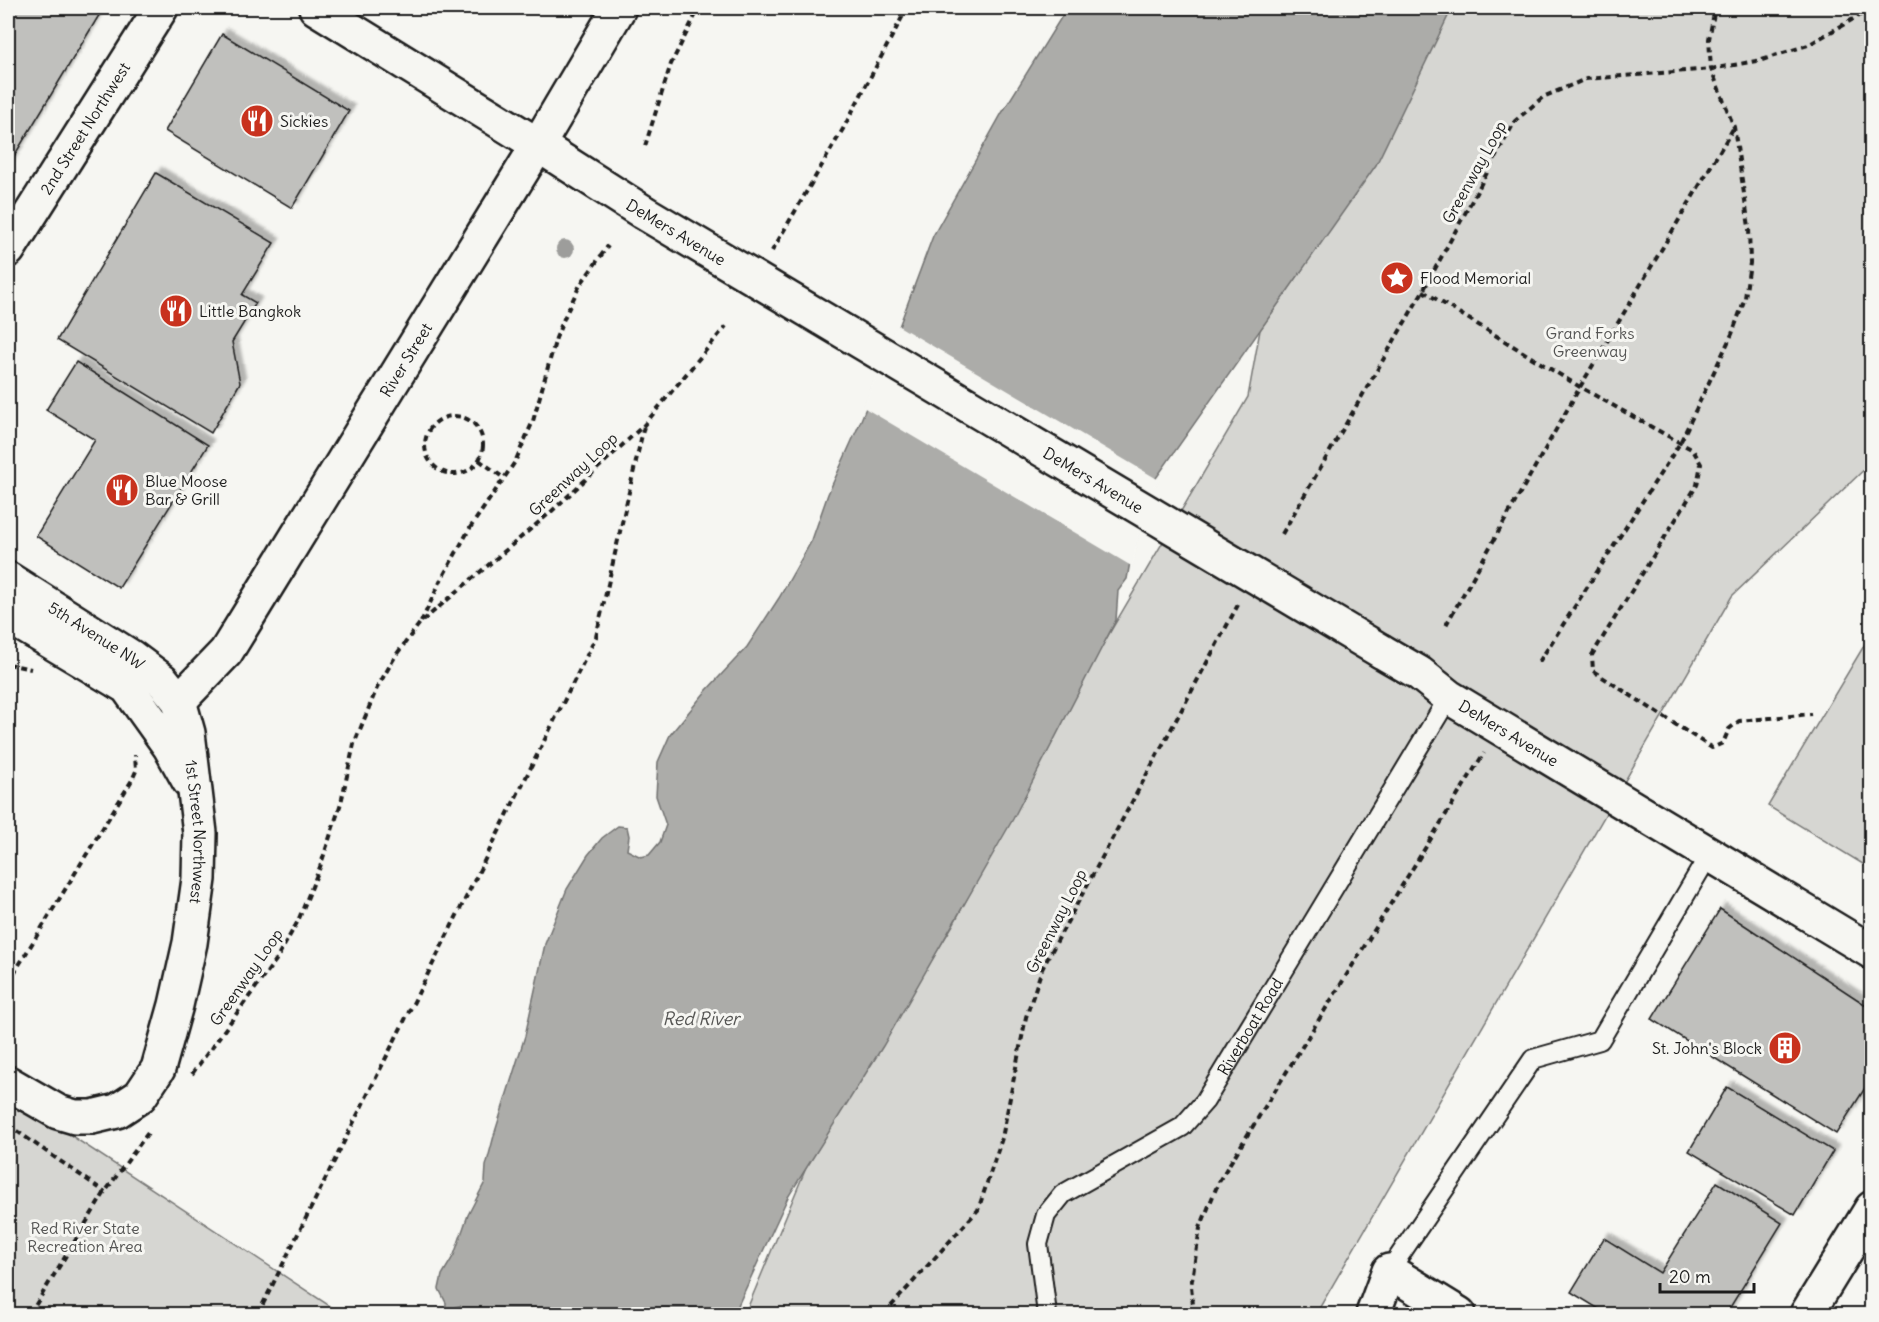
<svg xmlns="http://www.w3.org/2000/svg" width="1879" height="1322" font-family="Delius,sans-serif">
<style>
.green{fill:#d6d6d2;stroke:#797977;stroke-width:1.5}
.water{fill:#acaca9;stroke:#727271;stroke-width:1.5}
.pier{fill:#f6f6f2}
.building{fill:#c0c0bd;stroke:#1c1c1c;stroke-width:1.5;filter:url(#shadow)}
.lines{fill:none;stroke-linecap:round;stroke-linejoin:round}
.lane-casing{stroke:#1c1c1c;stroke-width:22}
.street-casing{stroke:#1c1c1c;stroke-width:38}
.primary-casing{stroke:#1c1c1c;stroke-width:38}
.path{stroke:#1c1c1c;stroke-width:4;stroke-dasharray:6 4.5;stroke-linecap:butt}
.lane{stroke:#f6f6f2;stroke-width:18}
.street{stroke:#f6f6f2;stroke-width:33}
.primary{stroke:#f6f6f2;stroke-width:33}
.primary-bridge-casing{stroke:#1c1c1c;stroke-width:38;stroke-linecap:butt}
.primary-bridge{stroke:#f6f6f2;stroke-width:33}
.tree{fill:#9d9d9b}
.labels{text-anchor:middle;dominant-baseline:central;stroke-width:6;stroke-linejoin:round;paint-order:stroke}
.poi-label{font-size:16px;fill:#1c1c1c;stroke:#f6f6f2;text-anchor:start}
.street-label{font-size:16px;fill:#1c1c1c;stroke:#f6f6f2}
.park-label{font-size:16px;fill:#545453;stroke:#f6f6f2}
.water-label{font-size:18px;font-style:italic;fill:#565654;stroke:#f6f6f2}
</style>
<defs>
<filter id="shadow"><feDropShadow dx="5.5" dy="-5.5" stdDeviation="1.5" flood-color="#0004"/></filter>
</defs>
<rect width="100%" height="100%" fill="#f6f6f2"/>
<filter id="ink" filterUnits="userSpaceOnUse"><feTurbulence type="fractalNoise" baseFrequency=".0167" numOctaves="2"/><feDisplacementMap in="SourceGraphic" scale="12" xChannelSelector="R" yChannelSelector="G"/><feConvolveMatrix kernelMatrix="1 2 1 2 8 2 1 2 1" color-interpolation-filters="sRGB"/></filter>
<g filter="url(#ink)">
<g class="green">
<polygon points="1452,8 1871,8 1871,463 1732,596 1316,1314 745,1314 806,1168 953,925 1096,656 1248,397 1260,330 1300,273"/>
<polygon points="1871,634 1872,869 1871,869 1768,806"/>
<polygon points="8,1094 342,1314 8,1314"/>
</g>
<polygon class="water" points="1067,8 1452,8 1376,165 1149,488 1137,523 1127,579 1118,591 1116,620 1013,819 883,1046 788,1197 734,1314 460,1314 460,1306 455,1307 451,1314 445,1314 446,1303 439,1289 442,1275 454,1255 468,1215 485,1182 486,1166 495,1132 525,1036 545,944 567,889 588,855 602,838 618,826 627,827 629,836 627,850 641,857 649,855 660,842 666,825 656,796 658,762 670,735 706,691 747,647 779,598 812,540 828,494 859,425 897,332 933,236 1002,113"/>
<polygon class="pier" points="897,325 1159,480 1152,490 1148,508 1140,524 1133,567 863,407"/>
<g class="building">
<polygon points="8,8 94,8 101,12 8,166"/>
<polygon points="222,34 349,111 292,208 165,131"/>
<polygon points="156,173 274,243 242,295 256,303 232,342 240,383 211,433 57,340"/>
<polygon points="76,362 208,445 119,588 36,536 95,440 46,410"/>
<polygon points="1720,909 1872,1009 1872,1077 1836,1134 1652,1019"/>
<polygon points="1727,1087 1833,1151 1795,1215 1689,1151"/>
<polygon points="1717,1182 1782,1223 1726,1314 1607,1314 1571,1292 1604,1238 1660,1273"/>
</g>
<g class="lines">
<defs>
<g id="lane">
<polyline points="1389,1271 1533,1059 1600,1040 1709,855"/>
<path id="s1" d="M1047 1314 1038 1244 1046 1215 1063 1194 1182 1127 1205 1101 1449 697"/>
</g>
<g id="street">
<path id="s2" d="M8 250 161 8"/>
<path id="s3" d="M8 579 131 657 162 680 179 701 188 733 200 833 199 879 190 943 176 1005 158 1069 140 1096 117 1111 92 1117H75L58 1112 8 1083"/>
<polyline points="8,616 127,687 170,747 189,781"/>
<path id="s4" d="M179 701 226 652 538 145 619 8"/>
<polyline points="1373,1314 1389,1271 1459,1314"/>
<polyline points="1807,1314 1872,1208"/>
</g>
<g id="primary">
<polyline points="316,8 538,145 643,212"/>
<path id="s5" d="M1381 651 1419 673 1449 697 1872 952"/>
</g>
</defs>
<use href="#lane" class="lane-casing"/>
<use href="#street" class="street-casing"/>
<use href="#primary" class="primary-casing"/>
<g class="path">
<polyline points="645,146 671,64 699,8"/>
<polyline points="772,251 843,129 907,8"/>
<polyline points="1423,291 1580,387 1693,450 1701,464 1697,485 1592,655 1593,671 1712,748 1723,743 1729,729 1739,721 1811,714"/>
<circle cx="454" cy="445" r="29"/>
<polyline points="479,460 504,478"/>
<polyline points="1282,534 1423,291 1515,121 1543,97 1586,79 1711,69 1762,60 1808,45 1862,14 1870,8"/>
<polyline points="421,622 442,578 470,528 515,462 533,421 556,338 565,316 580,285 608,246"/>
<polyline points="1446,625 1580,387 1734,127"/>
<polyline points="1539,662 1680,443 1732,334 1745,298 1750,263 1749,227 1734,127 1711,69 1709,39 1715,8"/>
<polyline points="8,664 31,669"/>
<polyline points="8,983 132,780 136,771 135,755"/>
<polyline points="192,1074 276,960 298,921 320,867 341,803 354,744 377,688 396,655 420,623 552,511 644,425 726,326"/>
<polyline points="8,1125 105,1192"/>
<polyline points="30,1314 105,1192 150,1130"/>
<polyline points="258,1314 596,637 644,426"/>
<polyline points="884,1314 978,1210 1002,1138 1026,1017 1042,969 1239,603"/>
<polyline points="1194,1314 1191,1286 1200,1228 1219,1181 1484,753"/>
<polyline points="1863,1314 1872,1300"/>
</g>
<use href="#lane" class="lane"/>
<use href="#street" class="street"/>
<use href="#primary" class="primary"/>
<defs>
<g id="primary-bridge">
<path id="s6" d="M643 212 1381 651"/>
</g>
</defs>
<use href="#primary-bridge" class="primary-bridge-casing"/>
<use href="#primary-bridge" class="primary-bridge"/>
</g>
<circle class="tree" cx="565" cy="249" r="9"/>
</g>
<defs>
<symbol id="restaurant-disc" viewBox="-11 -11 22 22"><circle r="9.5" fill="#c8321e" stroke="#f6f6f2"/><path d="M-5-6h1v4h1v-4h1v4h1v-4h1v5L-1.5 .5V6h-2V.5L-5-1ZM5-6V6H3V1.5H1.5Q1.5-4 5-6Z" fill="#fff"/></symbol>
<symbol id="sight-disc" viewBox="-11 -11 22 22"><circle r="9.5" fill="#c8321e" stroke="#f6f6f2"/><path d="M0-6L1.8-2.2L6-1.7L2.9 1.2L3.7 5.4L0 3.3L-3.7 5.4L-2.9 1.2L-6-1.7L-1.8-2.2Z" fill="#fff"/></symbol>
<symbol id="building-disc" viewBox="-11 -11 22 22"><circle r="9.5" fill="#c8321e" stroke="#f6f6f2"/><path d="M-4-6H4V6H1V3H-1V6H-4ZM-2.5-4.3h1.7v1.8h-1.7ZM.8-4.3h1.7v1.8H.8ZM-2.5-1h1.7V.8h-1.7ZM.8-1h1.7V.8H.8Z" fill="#fff"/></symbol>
</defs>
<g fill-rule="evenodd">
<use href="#restaurant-disc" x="238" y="102" width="38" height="38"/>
<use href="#sight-disc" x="1378" y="259" width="38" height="38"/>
<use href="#restaurant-disc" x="157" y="292" width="38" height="38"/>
<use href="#restaurant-disc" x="103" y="471" width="38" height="38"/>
<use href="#building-disc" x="1766" y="1029" width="38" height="38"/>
</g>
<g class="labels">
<g class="poi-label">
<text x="280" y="121">Sickies</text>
<text x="1420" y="278">Flood Memorial</text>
<text x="199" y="311">Little Bangkok</text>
<text x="145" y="481">Blue Moose<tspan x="145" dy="18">Bar &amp; Grill</tspan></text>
<text x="1762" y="1048" text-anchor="end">St. John's Block</text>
</g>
<g class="street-label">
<text stroke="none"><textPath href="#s2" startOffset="144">2nd Street Northwest</textPath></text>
<text transform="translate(1474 172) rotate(-61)">Greenway Loop</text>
<text transform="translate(676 232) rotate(31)">DeMers Avenue</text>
<text stroke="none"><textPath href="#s4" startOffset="411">River Street</textPath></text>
<text transform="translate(573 474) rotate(-43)">Greenway Loop</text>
<text stroke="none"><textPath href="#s6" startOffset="524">DeMers Avenue</textPath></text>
<text stroke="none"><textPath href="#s3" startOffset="105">5th Avenue NW</textPath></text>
<text stroke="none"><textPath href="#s5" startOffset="152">DeMers Avenue</textPath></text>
<text stroke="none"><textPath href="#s3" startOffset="344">1st Street Northwest</textPath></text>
<text transform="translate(1056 921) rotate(-63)">Greenway Loop</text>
<text transform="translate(246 977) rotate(-55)">Greenway Loop</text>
<text stroke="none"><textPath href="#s1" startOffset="386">Riverboat Road</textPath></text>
</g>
<g class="park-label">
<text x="1590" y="333">Grand Forks<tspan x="1590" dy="18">Greenway</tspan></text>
<text x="85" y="1228">Red River State<tspan x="85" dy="18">Recreation Area</tspan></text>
</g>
<g class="water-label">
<text x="701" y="1018">Red River</text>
</g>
</g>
<rect width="1879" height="1322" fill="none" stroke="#f6f6f2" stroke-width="30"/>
<rect x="15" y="15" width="1849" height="1292" fill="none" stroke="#1c1c1c" stroke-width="2" filter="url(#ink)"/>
<path d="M1660 1283v9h94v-9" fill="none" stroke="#1c1c1c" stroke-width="3"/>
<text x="1669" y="1283" font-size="18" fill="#1c1c1c" stroke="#f6f6f2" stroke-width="4.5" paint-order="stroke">20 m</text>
</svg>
